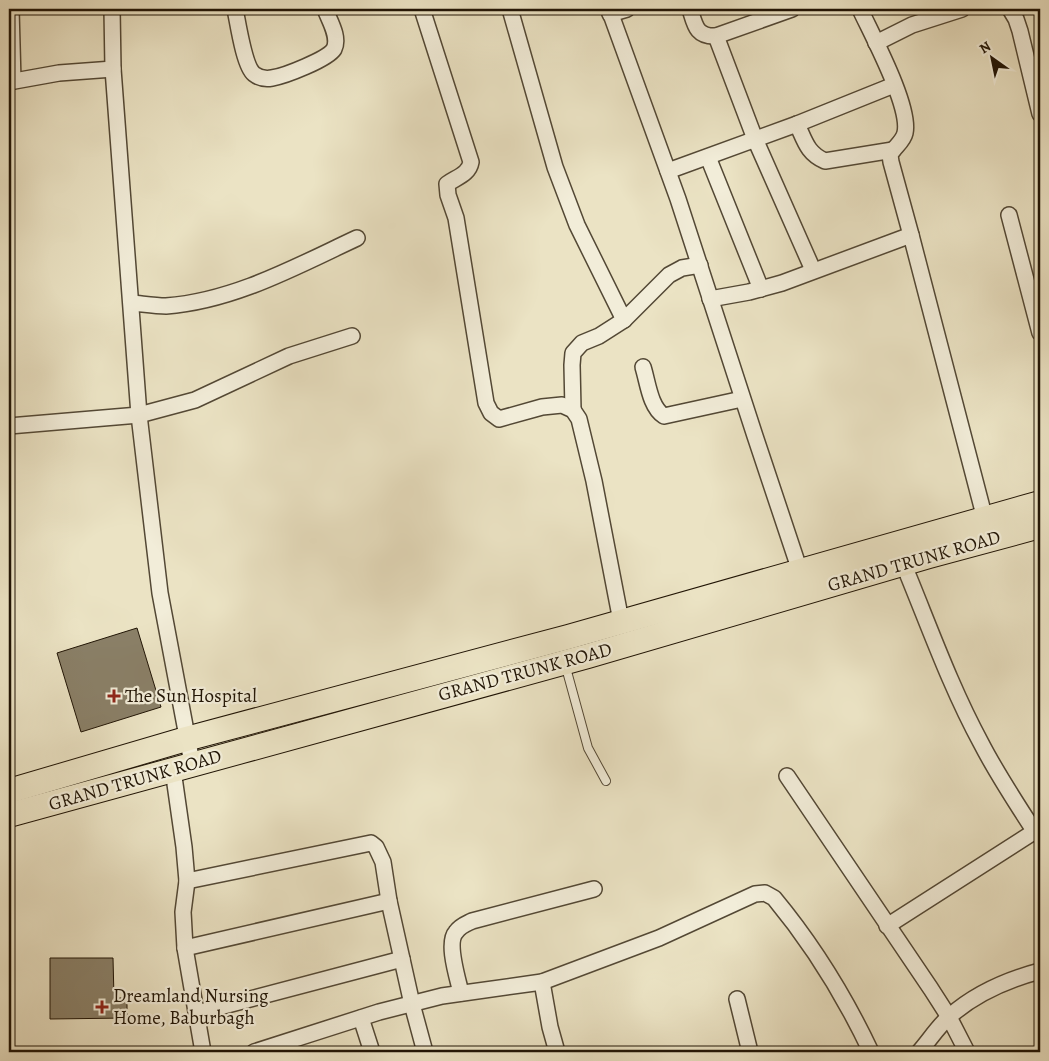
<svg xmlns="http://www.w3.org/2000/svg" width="1049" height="1061" font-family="Alegreya,serif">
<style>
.building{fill:#8a8068;stroke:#201405}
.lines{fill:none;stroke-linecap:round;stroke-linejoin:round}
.service-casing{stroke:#534835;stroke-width:10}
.minor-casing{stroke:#534835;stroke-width:18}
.primary-casing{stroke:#201405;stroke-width:26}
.service{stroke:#f2edd9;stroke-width:8}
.minor{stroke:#f2edd9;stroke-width:15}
.primary{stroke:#ebe3c4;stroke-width:24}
.poi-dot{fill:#8f2418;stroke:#f2edd9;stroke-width:2}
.labels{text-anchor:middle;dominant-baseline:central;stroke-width:4.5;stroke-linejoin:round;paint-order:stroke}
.street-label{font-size:19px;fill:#201405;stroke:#f2edd9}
.poi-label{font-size:19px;fill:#201405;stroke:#f2edd9;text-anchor:start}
</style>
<rect width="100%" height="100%" fill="#ebe3c4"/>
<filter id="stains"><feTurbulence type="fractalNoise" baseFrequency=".004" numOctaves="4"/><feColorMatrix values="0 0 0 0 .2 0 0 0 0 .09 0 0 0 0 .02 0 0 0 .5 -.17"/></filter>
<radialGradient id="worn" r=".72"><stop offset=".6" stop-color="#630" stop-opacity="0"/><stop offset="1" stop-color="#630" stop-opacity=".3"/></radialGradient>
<g class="building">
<polygon points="137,628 161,707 81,732 57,653"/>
<polygon points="50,958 113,958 114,998 127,998 127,1018 50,1019"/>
</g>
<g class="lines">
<defs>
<polyline id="service" points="565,664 588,748 606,781"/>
<g id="minor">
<polyline points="11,9 13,81"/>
<polyline points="112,9 113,69 139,415 160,593 192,763"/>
<path d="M235 9C238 23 244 66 254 74 259 78 266 79 272 78 285 76 328 59 334 49 340 37 329 20 325 9"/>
<path d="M422 9 471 162C469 174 457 177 447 184L448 195 456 218 486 403 491 413 499 419 542 407 562 405 573 410 579 419 594 481 621 621"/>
<polyline points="510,9 555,167 577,225 624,320"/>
<polyline points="609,9 678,199 755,436 800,571"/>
<path d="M690 9C695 25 696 37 716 36L792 9"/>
<path d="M860 9C872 35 911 107 905 133 903 142 894 147 890 155L891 162 911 235 985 519"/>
<polyline points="1010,9 1016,19 1020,31 1040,114"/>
<polyline points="610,14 627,9"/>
<polyline points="716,36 755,139 813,270"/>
<polyline points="876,43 912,25 962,9"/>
<polyline points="9,82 59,73 113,69"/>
<path d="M797 124C805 141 807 153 825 161L893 150"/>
<polyline points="708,157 761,289"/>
<polyline points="668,171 797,124 894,85"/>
<polyline points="1009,215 1040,333"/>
<polyline points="710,299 749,292 782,283 911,235"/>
<path d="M132 303C143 304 155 306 166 306 234 301 297 266 357 238"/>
<path d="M643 367C648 383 650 407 664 416L742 399"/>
<polyline points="573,410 572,365 573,353 582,343 599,336 624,320 669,275 682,268 700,265"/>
<polyline points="9,426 139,415 195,400 289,356 352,336"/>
<path d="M903 563C928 623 950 686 981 743 997 774 1016 803 1035 832"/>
<polyline points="173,770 184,847 187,881 183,912 185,948 203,1052"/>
<polyline points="787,776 931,989 949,1017 967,1052"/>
<polyline points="187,881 371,843 376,847 383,862 389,901 412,1004 425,1052"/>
<polyline points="887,926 1040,828"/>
<polyline points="185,948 389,901"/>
<polyline points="542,982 550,1027 557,1052"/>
<path d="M461 993C458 979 446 943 456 932 460 926 466 924 472 921L594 889"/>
<polyline points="737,999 750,1052"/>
<polyline points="197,1013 402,959"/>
<polyline points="361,1018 372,1052"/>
<path d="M254 1052 379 1012 442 996 542 982 659 938 755 894 765 893 774 898C813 945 845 997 871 1052"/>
<path d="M919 1052C929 1041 938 1026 950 1016 976 993 1006 980 1040 971"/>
</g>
<g id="primary">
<polyline points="9,791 186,739 568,637 1040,503"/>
<polyline points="9,815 588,656 929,556 1040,526"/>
</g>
</defs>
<use href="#service" class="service-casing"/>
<use href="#minor" class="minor-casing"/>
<use href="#primary" class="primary-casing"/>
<use href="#service" class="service"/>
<use href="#minor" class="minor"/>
<use href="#primary" class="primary"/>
</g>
<g class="poi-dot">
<path d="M111.5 688.5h5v5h5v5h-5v5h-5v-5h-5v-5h5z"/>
<path d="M99.5 999.5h5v5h5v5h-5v5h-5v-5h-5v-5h5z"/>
</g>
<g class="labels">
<g class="street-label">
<text transform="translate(914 561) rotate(-16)">GRAND TRUNK ROAD</text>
<text transform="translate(525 672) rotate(-15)">GRAND TRUNK ROAD</text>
<text transform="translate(135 780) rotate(-16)">GRAND TRUNK ROAD</text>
</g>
<g class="poi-label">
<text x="125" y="696">The Sun Hospital</text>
<text x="113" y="996">Dreamland Nursing<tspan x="113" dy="22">Home, Baburbagh</tspan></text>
</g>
</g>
<rect width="1049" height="1061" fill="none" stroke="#ebe3c4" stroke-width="30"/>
<rect x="10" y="10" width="1029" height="1041" fill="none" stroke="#201405" stroke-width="2.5"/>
<rect x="15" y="15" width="1019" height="1031" fill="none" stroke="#201405"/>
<g transform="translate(992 58) rotate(327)" stroke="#f2edd9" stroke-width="4" paint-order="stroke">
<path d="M0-4L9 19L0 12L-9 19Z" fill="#201405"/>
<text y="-8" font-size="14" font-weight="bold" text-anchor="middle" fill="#201405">N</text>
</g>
<rect width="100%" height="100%" filter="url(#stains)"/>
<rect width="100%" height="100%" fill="url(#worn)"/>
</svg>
